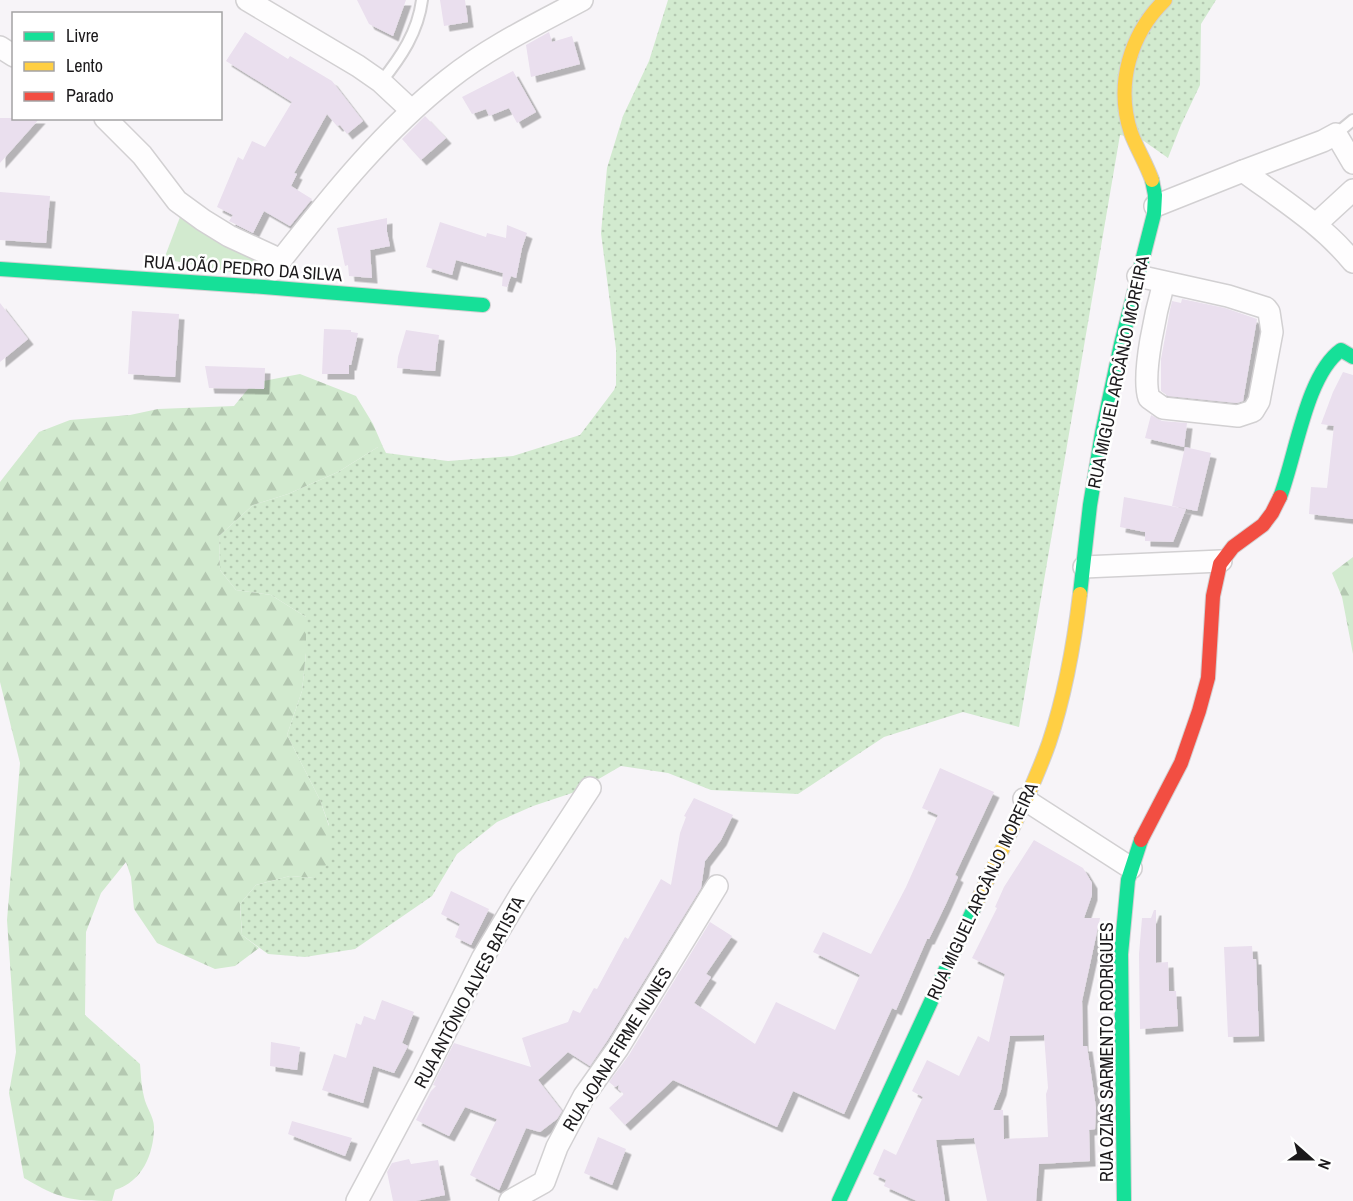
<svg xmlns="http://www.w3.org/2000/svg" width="1353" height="1201" font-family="'Archivo Narrow',sans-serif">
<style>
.grass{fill:url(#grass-dots)}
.forest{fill:url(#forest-firs)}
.park{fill:#d2eacf}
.building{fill:#eadfee;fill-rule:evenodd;filter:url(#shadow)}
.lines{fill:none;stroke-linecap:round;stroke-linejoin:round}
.lane-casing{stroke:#d2d0d2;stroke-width:14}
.street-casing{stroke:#d2d0d2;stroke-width:24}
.fast-casing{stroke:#d2d0d2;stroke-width:16}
.slow-casing{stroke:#d2d0d2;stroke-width:16}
.jam-casing{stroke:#d2d0d2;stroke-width:16}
.lane{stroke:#fefdfe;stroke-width:10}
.street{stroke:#fefdfe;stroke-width:21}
.fast{stroke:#16e098;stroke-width:14}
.slow{stroke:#ffcf43;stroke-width:14}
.jam{stroke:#f24e42;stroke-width:14}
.labels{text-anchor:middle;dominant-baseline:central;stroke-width:5;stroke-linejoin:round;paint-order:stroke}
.street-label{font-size:18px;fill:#1b191b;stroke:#fff}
</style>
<defs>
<pattern id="grass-dots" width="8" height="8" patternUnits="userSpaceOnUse" patternTransform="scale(1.5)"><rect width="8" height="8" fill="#d2eacf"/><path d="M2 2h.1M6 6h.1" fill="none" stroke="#b4c8b1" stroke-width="1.8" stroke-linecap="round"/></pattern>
<pattern id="forest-firs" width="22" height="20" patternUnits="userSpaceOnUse" patternTransform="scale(1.5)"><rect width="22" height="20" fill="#d2eacf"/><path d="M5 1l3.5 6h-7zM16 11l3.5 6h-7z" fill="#b4c8b1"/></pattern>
<filter id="shadow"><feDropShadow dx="5.5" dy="5.5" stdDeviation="0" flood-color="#0004"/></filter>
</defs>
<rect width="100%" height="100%" fill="#f7f4f8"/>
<polygon class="grass" points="668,0 1216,0 1201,24 1200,85 1181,125 1168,158 1141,139 1120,135 1019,727 963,712 884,737 798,794 711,790 668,773 621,766 578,791 533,806 497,822 457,854 432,896 355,949 305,957 268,954 242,935 240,904 256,885 290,876 314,878 329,825 320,800 287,735 302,691 306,653 306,617 271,595 236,590 220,570 219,536 253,505 288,494 338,472 378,447 383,447 386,453 448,461 513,456 580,435 614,390 616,385 616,349 601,233 607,168 623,116 649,61"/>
<g class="forest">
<path d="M300 374 356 396 373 424 383 447H378L338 472 288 494 253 505 219 536 220 570 236 590 271 595 306 617V653L302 691 287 735 320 800 329 826V862L314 878 290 876 256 885 240 904V907L242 935 259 948 235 966 215 969 157 943 134 909 131 877 126 862 101 893 86 932 85 1015 140 1064C141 1075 141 1086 144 1097 146 1107 154 1117 154 1127 154 1154 142 1182 115 1190L112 1201C70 1201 60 1199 24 1178L9 1093 16 1052 7 920 20 763 0 682V482L39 432 70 420 130 415 158 409 234 406 253 383Z"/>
<polygon points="1353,557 1353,654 1342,597 1332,573"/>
</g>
<polygon class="park" points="180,217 255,256 253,276 164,259"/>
<g class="building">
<polygon points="357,0 406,0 393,36 369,24"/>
<polygon points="440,0 465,0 468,22 444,26"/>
<polygon points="245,32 288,59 290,56 332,81 363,121 347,134 340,125 337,126 327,114 294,173 297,174 291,186 312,199 290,226 264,211 253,233 229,221 233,215 217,207 238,157 243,160 252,141 265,147 292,102 226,61"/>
<polygon points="549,32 552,42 572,36 580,64 531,77 526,45"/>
<polygon points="513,71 536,112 517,123 509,108 489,116 486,109 472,114 462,97"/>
<polygon points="425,116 446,138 421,160 402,139"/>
<polygon points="0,118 40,118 0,163"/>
<polygon points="0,192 50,196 46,243 0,240"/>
<polygon points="387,218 387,232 390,246 370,250 372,278 349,276 348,265 345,266 337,228"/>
<polygon points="440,222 486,237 487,233 506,238 507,225 527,233 522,248 516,278 511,276 507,287 502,286 503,273 456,260 452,275 426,267"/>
<polygon points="1182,299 1225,308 1257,319 1243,401 1237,403 1168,396 1161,391 1161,359 1170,310 1172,301 1181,303"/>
<polygon points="0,303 28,339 0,362"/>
<polygon points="132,311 179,314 175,377 128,374"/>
<polygon points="324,329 351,330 351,332 358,333 351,365 349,365 349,374 322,374"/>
<polygon points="406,330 439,335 435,371 397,368 398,357"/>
<polygon points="205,366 265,368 264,389 209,388"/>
<polygon points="1343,372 1353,375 1353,519 1309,514 1311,487 1327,488 1334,426 1321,424 1333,392"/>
<polygon points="1151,415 1162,421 1187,423 1184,447 1145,438"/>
<polygon points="1185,447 1211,453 1197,511 1172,506"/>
<polygon points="1124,497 1186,509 1173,542 1145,541 1145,532 1120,527"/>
<polygon points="940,768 994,792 955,875 958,877 945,906 929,939 927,939 896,1010 892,1008 844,1114 793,1091 777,1127 673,1080 625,1125 609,1108 624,1094 618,1089 619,1085 615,1087 609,1082 629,1055 710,922 732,936 706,974 711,977 694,1003 755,1044 776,1002 835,1030 860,975 813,952 823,932 871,954 906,887 938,815 922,808"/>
<polygon points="694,798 733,815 721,840 705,861 701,888 607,1041 590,1066 568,1052 538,1080 562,1111 557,1119 540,1132 526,1128 499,1190 470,1175 497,1119 465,1107 449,1136 416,1120 431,1091 436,1086 433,1085 454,1043 531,1067 522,1038 568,1022 573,1010 580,1013 594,988 597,989 625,937 628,939 661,879 671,885 680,833 686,817 684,816"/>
<path d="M1034 840 1083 868 1092 883V895L1084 918H1100L1082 1001 1083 1046H1087L1096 1108 1095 1129 1089 1130 1090 1161 1039 1164 1036 1201H987L974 1138 936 1140 945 1201H917L884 1186 886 1180 873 1174 884 1149 896 1155 923 1097 912 1091 927 1060 959 1076 978 1036 989 1042 1005 974 972 958 997 908 995 907 1004 887ZM1044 1035 1048 1088 1046 1094 1048 1137 1004 1139 1003 1110H993L1001 1090 1010 1036Z"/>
<polygon points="451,891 489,909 471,945 455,937 460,924 441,914"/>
<polygon points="1154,910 1156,910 1156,963 1168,962 1169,991 1176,991 1178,1026 1140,1029 1139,954 1142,918 1151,918"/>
<polygon points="1252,946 1253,959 1256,959 1259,1036 1228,1037 1224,947"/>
<polygon points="382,1000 414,1012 402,1043 408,1046 394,1073 373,1066 363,1103 322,1090 334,1054 346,1058 356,1023 361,1025 364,1016 375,1020"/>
<polygon points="271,1042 300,1047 297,1070 270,1066"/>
<polygon points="292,1121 352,1138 345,1156 288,1134"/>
<polygon points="598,1137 626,1149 612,1185 584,1173"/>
<polygon points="409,1159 411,1164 438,1160 445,1195 416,1201 393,1201 387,1172 392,1163"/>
</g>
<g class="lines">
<defs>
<g id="lane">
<path d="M381 82C401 57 418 32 422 0"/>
<polyline points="1336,134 1353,120"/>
</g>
<g id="street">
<polyline points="247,0 358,66 381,82 411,110"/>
<polyline points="0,47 14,56"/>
<polyline points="105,118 142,155 177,201 203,220 229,236 281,260 274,270"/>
<polyline points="1243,171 1323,141 1336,134 1353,163"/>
<path d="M1155 206 1243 171C1281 199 1323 225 1353 262"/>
<polyline points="1316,224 1353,190"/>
<path d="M281 260C332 195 384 130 449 79 489 47 537 24 582 0"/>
<path d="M1138 276 1228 296 1266 308 1269 312 1272 332 1259 401 1253 411 1238 416 1163 408 1149 398C1141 374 1157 307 1164 282"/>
<polyline points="1084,567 1221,561"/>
<polyline points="1024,799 1131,868"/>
<polyline points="357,1201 422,1079 482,959 522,892 590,788"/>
<polyline points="510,1201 544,1182 557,1147 584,1096 618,1048 717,886"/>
</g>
<g id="fast">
<polyline points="0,269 264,287 483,305"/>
<path d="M1280 497C1296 456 1306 375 1341 350L1353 357"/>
<polyline points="1080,594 1090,505 1102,433 1121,344 1154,214 1155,195 1152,180"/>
<polyline points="839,1201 975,906"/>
<polyline points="1124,1201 1121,954 1128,880 1141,840"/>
</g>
<g id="slow">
<path d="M1152 180C1146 163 1137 149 1131 133 1115 85 1130 34 1165 0"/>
<path d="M975 906C1000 852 1029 799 1049 743 1065 695 1074 645 1080 594"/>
</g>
<polyline id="jam" points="1141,840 1181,763 1199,711 1208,678 1213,596 1220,564 1233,547 1263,525 1272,513 1280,497"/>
</defs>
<use href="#lane" class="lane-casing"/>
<use href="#street" class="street-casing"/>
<use href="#fast" class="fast-casing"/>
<use href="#slow" class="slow-casing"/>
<use href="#jam" class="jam-casing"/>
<use href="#lane" class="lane"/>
<use href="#street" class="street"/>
<use href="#fast" class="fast"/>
<use href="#slow" class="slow"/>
<use href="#jam" class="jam"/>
</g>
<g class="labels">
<g class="street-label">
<text transform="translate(243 268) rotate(4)">RUA JOÃO PEDRO DA SILVA</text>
<text transform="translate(1118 372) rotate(-78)">RUA MIGUEL ARCÂNJO MOREIRA</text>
<text transform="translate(982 891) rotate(-65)">RUA MIGUEL ARCÂNJO MOREIRA</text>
<text transform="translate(469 992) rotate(-62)">RUA ANTÔNIO ALVES BATISTA</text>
<text transform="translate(617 1049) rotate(-58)">RUA JOANA FIRME NUNES</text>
<text transform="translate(1106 1052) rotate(-90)">RUA OZIAS SARMENTO RODRIGUES</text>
</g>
</g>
<rect x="12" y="12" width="210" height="108" fill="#ffffff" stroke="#a4a3a4" stroke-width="1.5"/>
<rect x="24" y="32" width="30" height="9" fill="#16e098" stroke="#a4a3a4" stroke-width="1.5"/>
<text x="66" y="42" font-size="18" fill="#1b191b">Livre</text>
<rect x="24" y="62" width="30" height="9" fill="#ffcf43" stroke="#a4a3a4" stroke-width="1.5"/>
<text x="66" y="72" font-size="18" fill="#1b191b">Lento</text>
<rect x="24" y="92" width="30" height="9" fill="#f24e42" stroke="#a4a3a4" stroke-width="1.5"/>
<text x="66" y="102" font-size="18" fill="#1b191b">Parado</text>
<g transform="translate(1311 1159) rotate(111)" stroke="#ffffff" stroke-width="4.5" paint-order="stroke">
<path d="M0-4.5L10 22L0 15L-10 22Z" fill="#1b191b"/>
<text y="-9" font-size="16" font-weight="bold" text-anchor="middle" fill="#1b191b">N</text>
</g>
</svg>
